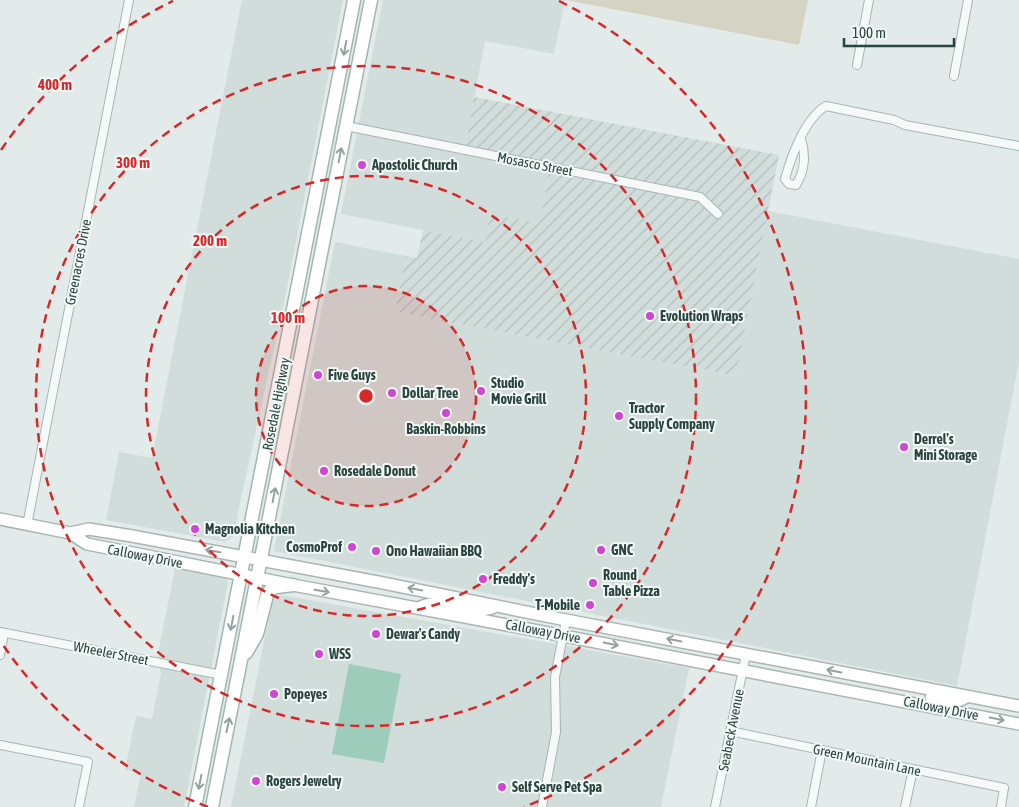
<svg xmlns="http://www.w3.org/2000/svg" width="1019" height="807" font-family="'Asap Condensed',sans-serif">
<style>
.built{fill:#d0ddda}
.industrial{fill:url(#industrial-furrows)}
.green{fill:#d5d3c3}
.water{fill:#9dccbb}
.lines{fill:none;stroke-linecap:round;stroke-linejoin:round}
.minor-casing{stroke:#a7b6b2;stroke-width:10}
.secondary-casing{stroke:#a7b6b2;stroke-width:14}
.primary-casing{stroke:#a1b7b1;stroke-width:15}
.minor{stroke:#f5f9f8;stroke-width:8}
.secondary{stroke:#fff;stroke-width:11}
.primary{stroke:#fff;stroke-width:12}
.oneway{stroke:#94a29e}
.ring{fill:none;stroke:#d62828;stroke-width:2.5;stroke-dasharray:9 6}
.poi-dot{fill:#d045d2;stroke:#f2f8f6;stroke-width:2}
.labels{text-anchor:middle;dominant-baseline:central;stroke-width:4;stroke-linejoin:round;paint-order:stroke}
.street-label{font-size:14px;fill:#2a443e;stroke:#f2f8f6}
.poi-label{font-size:14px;font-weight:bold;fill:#2a443e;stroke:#f2f8f6;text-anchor:start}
.centre{fill:#d62828;stroke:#f2f8f6;stroke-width:2.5}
.ring-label{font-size:15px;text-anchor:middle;font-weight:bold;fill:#d62828;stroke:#f2f8f6;stroke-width:4;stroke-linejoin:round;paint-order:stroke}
</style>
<defs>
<pattern id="industrial-furrows" width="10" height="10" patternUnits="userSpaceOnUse" patternTransform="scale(1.25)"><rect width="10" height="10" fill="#d0ddda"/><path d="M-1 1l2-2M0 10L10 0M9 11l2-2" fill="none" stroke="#b3bfbc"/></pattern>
</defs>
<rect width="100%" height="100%" fill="#e2ebe9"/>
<g class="built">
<polygon points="242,0 343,0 285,298 240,503 234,536 225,542 106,520 119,452 152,458"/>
<polygon points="383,0 565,0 554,54 485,41 464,151 550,168 539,223 491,214 485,242 341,214"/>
<polygon points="768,211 1019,259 1019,361 957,686 274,551 335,242 406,256 395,312 736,376"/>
<polygon points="176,564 223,572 228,582 184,807 134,807 141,774 125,770 136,716 152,719 161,674 158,653"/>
<polygon points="281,595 689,668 661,807 231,807 272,601"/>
</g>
<polygon class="industrial" points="474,97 779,155 736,376 395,312 406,256 417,258 423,230 485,242 490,214 539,223 550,168 464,152"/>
<polygon class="green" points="566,0 808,0 799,45"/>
<polygon class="water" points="349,664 401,674 384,763 332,754"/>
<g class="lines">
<defs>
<g id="minor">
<polyline points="857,65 869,0"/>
<polyline points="954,76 968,0"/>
<polyline points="346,126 700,197 718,214"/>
<path d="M801 139C806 154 805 171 796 185L789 184 785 179C791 157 805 118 826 106L894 120 905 125 1019 146"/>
<polyline points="27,525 129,0"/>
<polyline points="0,632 222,675"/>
<polyline points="0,655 4,633"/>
<polyline points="730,731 1004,788 1001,807"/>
<polyline points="0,745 88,762 79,807"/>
<polyline points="542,807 556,732 555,677 566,620"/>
<polyline points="715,807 746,654"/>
<polyline points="811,807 822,750"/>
<polyline points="905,807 913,769"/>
</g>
<g id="secondary">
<polyline points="0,519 70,533 89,529 132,536 378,582 566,620 1019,706"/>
<polyline points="70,533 87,544 133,553 293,585 481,620 1019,724"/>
<path d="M420 607C440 599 452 607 472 610 479 611 486 609 492 608"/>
<path d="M931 698C943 700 955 705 966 697"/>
</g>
<g id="primary">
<polyline points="246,653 257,634 267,595 271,589 277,587 293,585"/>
<polyline points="195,807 354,0"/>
<polyline points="212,807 371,0"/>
</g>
</defs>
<use href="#minor" class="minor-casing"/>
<use href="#secondary" class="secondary-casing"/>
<use href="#primary" class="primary-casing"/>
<use href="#minor" class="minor"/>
<use href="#secondary" class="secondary"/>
<use href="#primary" class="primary"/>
</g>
<defs><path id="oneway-shaft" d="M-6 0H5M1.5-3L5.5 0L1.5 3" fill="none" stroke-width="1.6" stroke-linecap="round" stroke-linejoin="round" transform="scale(1.25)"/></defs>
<g class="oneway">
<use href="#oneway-shaft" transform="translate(345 48) rotate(101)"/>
<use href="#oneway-shaft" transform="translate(340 155) rotate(-79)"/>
<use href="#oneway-shaft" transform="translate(274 495) rotate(-79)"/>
<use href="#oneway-shaft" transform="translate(213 551) rotate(-170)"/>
<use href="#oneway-shaft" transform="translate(415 589) rotate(-169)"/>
<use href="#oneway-shaft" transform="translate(322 591) rotate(10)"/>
<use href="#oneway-shaft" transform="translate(232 623) rotate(101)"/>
<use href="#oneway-shaft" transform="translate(674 640) rotate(-169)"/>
<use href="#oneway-shaft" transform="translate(611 644) rotate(11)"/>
<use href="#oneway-shaft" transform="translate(834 671) rotate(-169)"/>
<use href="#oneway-shaft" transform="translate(997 719) rotate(11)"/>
<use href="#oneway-shaft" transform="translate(228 725) rotate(-78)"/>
<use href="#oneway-shaft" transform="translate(200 782) rotate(101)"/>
</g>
<circle cx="366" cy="396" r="110" fill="#d62828" fill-opacity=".12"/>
<g class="ring">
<circle cx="366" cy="396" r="110"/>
<circle cx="366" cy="396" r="220"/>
<circle cx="366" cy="396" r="330"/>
<path d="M208 807A440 440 0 0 1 1 642M1 150A440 440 0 0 1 173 1M559 1A440 440 0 0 1 524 807"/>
</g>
<g class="poi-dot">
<circle cx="362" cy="165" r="5"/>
<circle cx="650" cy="316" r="5"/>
<circle cx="318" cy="375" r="5"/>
<circle cx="481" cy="391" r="5"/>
<circle cx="392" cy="393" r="5"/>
<circle cx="446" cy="413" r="5"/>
<circle cx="619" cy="416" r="5"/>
<circle cx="904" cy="447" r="5"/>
<circle cx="324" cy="471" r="5"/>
<circle cx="195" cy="529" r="5"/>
<circle cx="352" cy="547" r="5"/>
<circle cx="601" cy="550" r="5"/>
<circle cx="376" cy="551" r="5"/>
<circle cx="483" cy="579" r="5"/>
<circle cx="593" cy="583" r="5"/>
<circle cx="590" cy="605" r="5"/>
<circle cx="376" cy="634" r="5"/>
<circle cx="319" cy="654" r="5"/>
<circle cx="274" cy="694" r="5"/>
<circle cx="256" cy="781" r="5"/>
<circle cx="502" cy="787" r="5"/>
</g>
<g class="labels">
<g class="street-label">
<text transform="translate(535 164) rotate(11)">Mosasco Street</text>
<text transform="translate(78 262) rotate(-79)">Greenacres Drive</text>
<text transform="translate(276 404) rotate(-79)">Rosedale Highway</text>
<text transform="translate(145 556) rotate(11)">Calloway Drive</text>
<text transform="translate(543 631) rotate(11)">Calloway Drive</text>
<text transform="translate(111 653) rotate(11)">Wheeler Street</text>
<text transform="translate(941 708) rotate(11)">Calloway Drive</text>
<text transform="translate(731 730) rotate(-79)">Seabeck Avenue</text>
<text transform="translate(867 760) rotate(12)">Green Mountain Lane</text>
</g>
<g class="poi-label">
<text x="372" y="165">Apostolic Church</text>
<text x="660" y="316">Evolution Wraps</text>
<text x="328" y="375">Five Guys</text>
<text x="491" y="383">Studio<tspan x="491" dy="16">Movie Grill</tspan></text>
<text x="402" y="393">Dollar Tree</text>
<text x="629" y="408">Tractor<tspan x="629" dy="16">Supply Company</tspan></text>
<text x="446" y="429" text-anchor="middle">Baskin-Robbins</text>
<text x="914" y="439">Derrel's<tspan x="914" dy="16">Mini Storage</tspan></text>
<text x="334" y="471">Rosedale Donut</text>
<text x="205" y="529">Magnolia Kitchen</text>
<text x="342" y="547" text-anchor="end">CosmoProf</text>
<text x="611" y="550">GNC</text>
<text x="386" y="551">Ono Hawaiian BBQ</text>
<text x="603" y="575">Round<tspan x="603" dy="16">Table Pizza</tspan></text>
<text x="493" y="579">Freddy's</text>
<text x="580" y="605" text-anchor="end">T-Mobile</text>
<text x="386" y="634">Dewar's Candy</text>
<text x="329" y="654">WSS</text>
<text x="284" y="694">Popeyes</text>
<text x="266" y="781">Rogers Jewelry</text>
<text x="512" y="787">Self Serve Pet Spa</text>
</g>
</g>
<circle cx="366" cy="396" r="8" class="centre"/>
<g class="ring-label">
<text x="55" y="90">400 m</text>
<text x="133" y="168">300 m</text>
<text x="210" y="246">200 m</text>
<text x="288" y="323">100 m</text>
</g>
<path d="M844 38v8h110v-8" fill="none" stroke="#2a443e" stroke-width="2.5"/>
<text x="852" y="38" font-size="15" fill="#2a443e" stroke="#f2f8f6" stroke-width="4" paint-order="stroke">100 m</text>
</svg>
